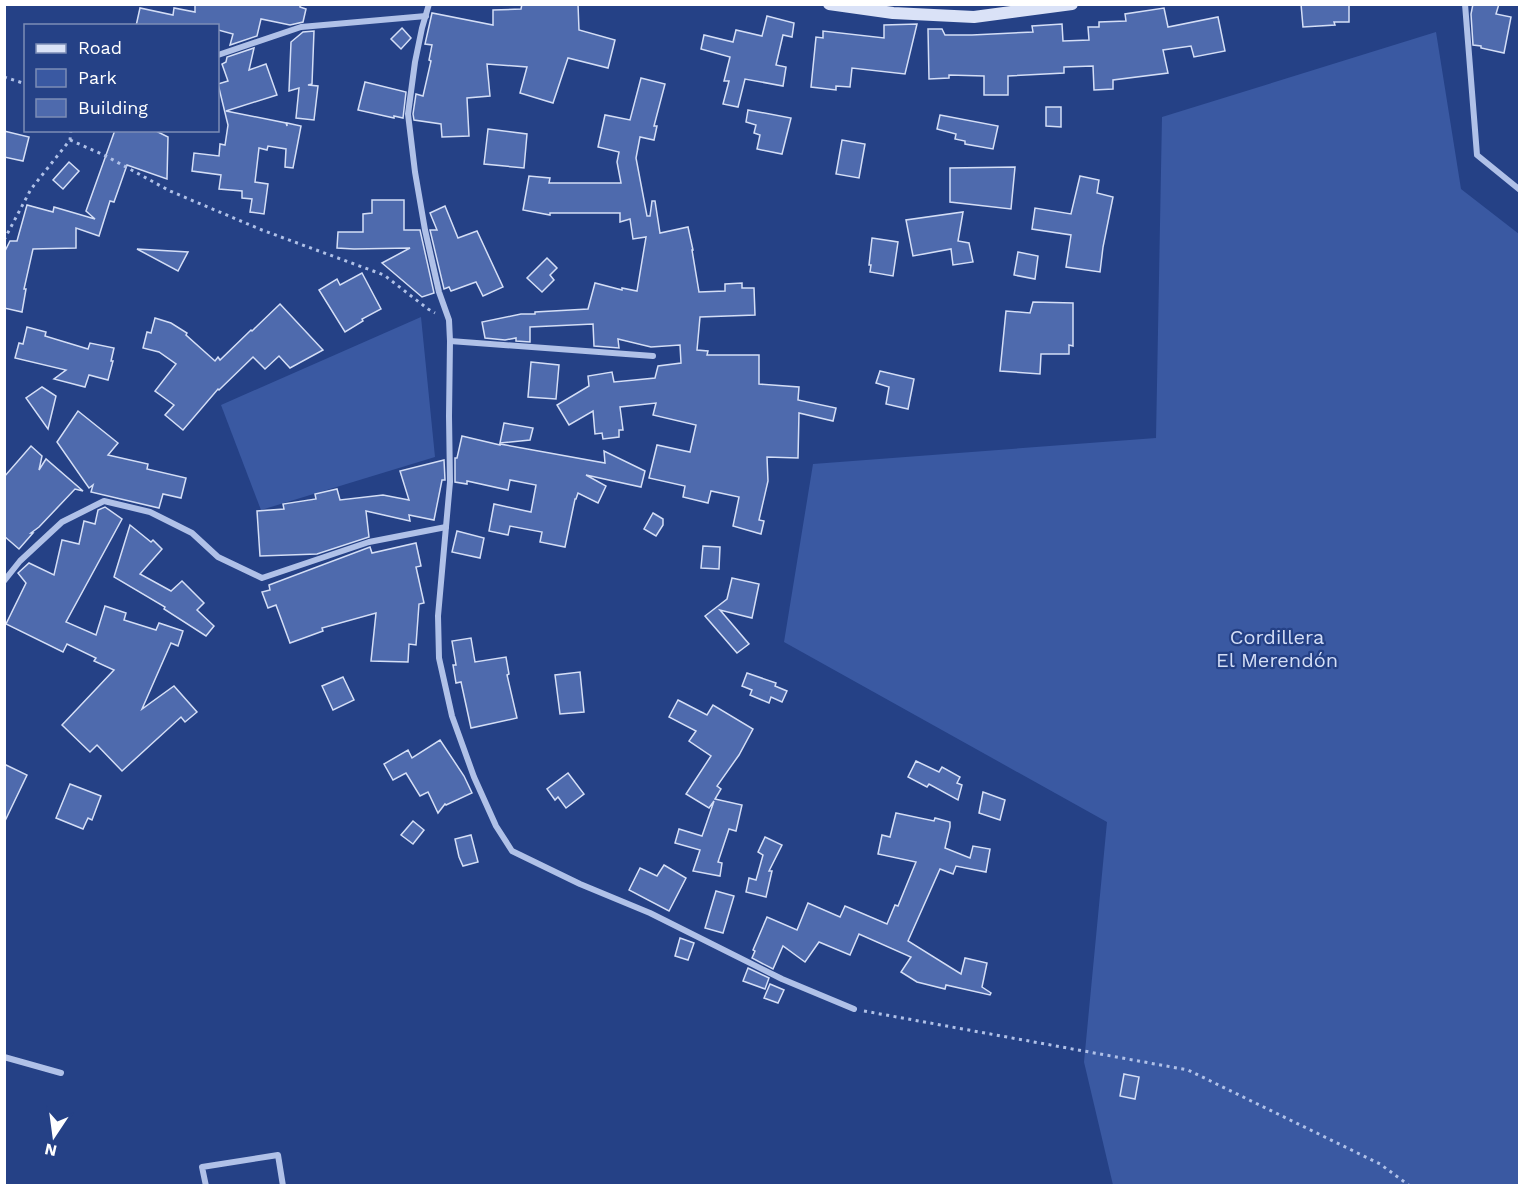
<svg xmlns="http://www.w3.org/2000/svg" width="1524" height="1190" font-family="'Work Sans',sans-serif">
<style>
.green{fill:#3a59a2}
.building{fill:#4e6aad;stroke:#d4def6;stroke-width:1.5}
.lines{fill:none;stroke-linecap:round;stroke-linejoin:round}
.path{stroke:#b0c1e8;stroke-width:3;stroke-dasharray:3 4.5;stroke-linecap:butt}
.street{stroke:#b0c1e8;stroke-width:6}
.secondary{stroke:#dae2f7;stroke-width:12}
.labels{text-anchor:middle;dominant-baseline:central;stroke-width:4.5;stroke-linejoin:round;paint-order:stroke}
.park-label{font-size:20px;fill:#d4def6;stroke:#254186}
</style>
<rect width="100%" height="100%" fill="#254186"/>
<g class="green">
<polygon points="1436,32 1461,189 1519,234 1519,1185 1113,1185 1084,1062 1107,822 784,642 813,464 1156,438 1162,117"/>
<polygon points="421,317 435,457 261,510 221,405"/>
</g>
<g class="building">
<polygon points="195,4 300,4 300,7 306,9 303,22 290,25 261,19 257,36 230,45 233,34 218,30 218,26 136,26 140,8 173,15 174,8 195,12"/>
<polygon points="522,4 578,4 579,30 615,40 608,68 568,58 553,103 520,93 527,67 487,64 490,96 467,98 469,136 442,137 441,124 414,120 413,114 416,94 423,96 431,61 429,60 432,45 425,44 432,13 493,25 493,10 521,9"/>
<polygon points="1301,4 1349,4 1349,22 1334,22 1335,25 1303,27"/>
<polygon points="1473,4 1499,4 1496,14 1511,17 1504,53 1481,48 1481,46 1473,45 1471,14"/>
<polygon points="1164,8 1168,27 1218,17 1225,51 1194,57 1191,46 1163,50 1168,73 1113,80 1113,89 1094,90 1093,66 1064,67 1064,73 1008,76 1008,95 984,95 984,76 949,75 949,78 929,79 928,29 942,29 945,35 972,35 1033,32 1032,26 1062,24 1063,41 1089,40 1088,27 1099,27 1099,22 1126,21 1125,14"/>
<polygon points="767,16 794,23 792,37 783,35 776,65 786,67 783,86 745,79 738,107 723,104 729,81 724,81 730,57 701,49 704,35 733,42 736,30 762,36"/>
<polygon points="917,24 905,74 852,68 850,87 836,86 836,90 811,87 816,37 823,38 823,31 884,38 884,25"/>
<polygon points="402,28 411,38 401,49 391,39"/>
<polygon points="314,31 312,84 308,85 318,86 314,120 296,118 299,88 289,91 291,42 303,32"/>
<polygon points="254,48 249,70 266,64 277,95 226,111 286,123 287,126 287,123 301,126 293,168 285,167 286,149 268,146 267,150 259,148 255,182 268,184 264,214 250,212 252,199 242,198 242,191 219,189 221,175 192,171 194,153 219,156 220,144 225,145 228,125 218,84 228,81 222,64 226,62 227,57"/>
<polygon points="641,78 665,84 654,126 657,126 654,140 640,137 636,158 647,216 650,216 652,201 655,201 660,233 688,227 693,250 692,250 699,292 725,291 725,284 742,283 742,288 754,288 755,315 700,317 697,350 708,351 707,355 759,355 759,384 799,387 798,400 836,408 833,421 799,413 798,458 767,457 768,481 759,520 764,521 761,534 733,526 739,497 711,491 708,503 683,497 685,486 649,478 657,445 690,452 696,425 653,415 656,403 620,407 623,430 619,430 619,437 603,439 602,433 595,434 593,411 569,425 557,405 589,386 588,376 612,372 614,382 655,378 658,366 681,363 680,345 651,347 618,339 619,348 594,346 593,324 530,327 530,342 516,341 516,338 505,340 485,338 482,322 521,314 535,314 535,312 588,309 595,283 622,290 622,288 637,291 646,237 633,239 630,219 620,222 620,213 550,213 550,215 523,210 529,176 550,178 549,183 621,183 617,162 619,152 598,147 605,115 630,120"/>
<polygon points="365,82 406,92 403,118 394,116 394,118 358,110"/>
<polygon points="1046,107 1061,107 1061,127 1046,126"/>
<polygon points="748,110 791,118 782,154 757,149 760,135 754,133 756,125 746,122"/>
<polygon points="940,115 998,126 993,149 965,144 965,141 955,139 956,134 937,129"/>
<polygon points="488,129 527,134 524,168 484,164"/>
<polygon points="115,130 154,130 168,137 167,179 127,165 114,202 110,201 99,236 76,228 76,248 33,249 24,289 26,289 22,312 4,308 4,253 10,241 17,241 27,205 53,212 54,207 95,219 86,211"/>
<polygon points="4,131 29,137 23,161 4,157"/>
<polygon points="842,140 865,144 859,178 836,174"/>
<polygon points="69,162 79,171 63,189 53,180"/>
<polygon points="1015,167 1011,209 950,202 950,168"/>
<polygon points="1080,176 1099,180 1097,193 1113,197 1103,247 1100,272 1066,267 1071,235 1032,229 1035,208 1071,214"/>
<polygon points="372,200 404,200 404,230 420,230 434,293 422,297 382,263 410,248 354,249 337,248 338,232 363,232 363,214 372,213"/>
<polygon points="445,206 458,238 477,231 503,287 483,296 476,282 451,291 449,287 444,289 430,230 437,230 430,213"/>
<polygon points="963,212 958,241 969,243 973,262 953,265 951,249 913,256 906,220"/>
<polygon points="872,238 898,242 893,276 870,272 871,265 869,265"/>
<polygon points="137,249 188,252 178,271"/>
<polygon points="1018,252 1038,256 1035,279 1014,275"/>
<polygon points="547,258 557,268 550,275 554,280 542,292 527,278"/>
<polygon points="362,273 381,309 362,319 363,321 345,332 319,290 337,279 340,285"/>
<polygon points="1033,302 1073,303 1073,346 1069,345 1069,354 1041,354 1040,374 1000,371 1006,311 1030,313"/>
<polygon points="280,304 323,350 290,368 279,356 265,369 253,357 219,390 218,389 183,430 165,415 174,405 155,391 176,364 159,352 143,348 147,332 151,333 155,318 171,323 187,333 186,335 215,361 218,357 220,360 251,330 252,331"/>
<polygon points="27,327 46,332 45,336 88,349 90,343 114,348 111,361 113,361 108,380 89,375 85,387 54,379 66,370 15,358 19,343 23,344"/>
<polygon points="531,362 559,365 556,399 528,397"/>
<polygon points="880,371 914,379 908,409 886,404 889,387 876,383"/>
<polygon points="42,387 56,396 48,429 26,398"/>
<polygon points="78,411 118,443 108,455 148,464 147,469 186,478 181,498 163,494 159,508 91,492 93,485 89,488 57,442"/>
<polygon points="504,423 533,428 530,440 500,443"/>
<polygon points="462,436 500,445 500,444 605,463 604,451 645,471 641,487 586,475 606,486 598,503 578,493 576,499 575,499 565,547 540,542 542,532 510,526 508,535 489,531 494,504 531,512 536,485 510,480 508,490 467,481 467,484 455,482 455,458 457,458"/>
<polygon points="31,446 42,456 39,470 46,459 83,491 75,489 39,527 31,533 33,533 19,549 4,536 4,477"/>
<polygon points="444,460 445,480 442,480 434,520 409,515 410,521 366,511 369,537 317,554 260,556 257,511 284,509 283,504 316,499 315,494 337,489 340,500 383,495 409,500 400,471"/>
<polygon points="105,507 122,519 66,622 96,635 105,606 126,613 124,620 156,630 159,623 183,631 178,646 171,643 142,709 174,686 197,712 185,722 181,717 122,771 97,745 90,752 62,725 114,670 94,661 96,658 67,644 63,652 6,624 26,583 18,573 29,563 54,575 62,540 79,544 84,521 95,524 98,510"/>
<polygon points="653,513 663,519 663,525 656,536 644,529"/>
<polygon points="130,525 151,542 153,540 162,549 140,574 171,591 182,581 204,603 197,610 214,626 206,636 164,609 165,607 114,577"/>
<polygon points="457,531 484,538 480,558 452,552"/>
<polygon points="416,543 421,566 416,567 424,603 419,604 416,645 409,644 408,662 371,661 376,613 322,628 323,631 290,643 276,605 268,608 262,592 270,590 269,585 370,547 372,553"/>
<polygon points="703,546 720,547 719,569 701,568"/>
<polygon points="732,578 759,584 752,618 720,610 749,644 737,653 705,616 727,599"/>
<polygon points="471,638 475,662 506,657 509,674 507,675 517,718 471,728 461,682 456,683 453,665 456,665 452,641"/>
<polygon points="580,672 584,712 560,714 555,675"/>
<polygon points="747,673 776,683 775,686 787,691 782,702 771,697 769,703 750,695 752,690 742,686"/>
<polygon points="343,677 354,700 333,710 322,686"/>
<polygon points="678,700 707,715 713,705 753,729 739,755 717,786 721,789 715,799 742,805 736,831 729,829 718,862 722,863 720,876 693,871 700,850 675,843 679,829 702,836 714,801 709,808 686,794 711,756 689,741 696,731 669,717"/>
<polygon points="440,740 464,776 472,793 446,805 445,804 438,813 428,792 420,796 406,773 393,780 384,764 408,750 412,758"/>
<polygon points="916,761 939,772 942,767 960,777 957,783 962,785 958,800 929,784 927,787 908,777"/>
<polygon points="4,764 27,775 4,823"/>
<polygon points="568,773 584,794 566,808 558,797 555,800 547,789"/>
<polygon points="70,784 101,796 92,820 88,818 83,829 56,818"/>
<polygon points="983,792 1005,800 1000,820 979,813"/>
<polygon points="896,813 934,821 935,818 950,822 950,827 945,848 970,858 973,846 990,849 986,872 956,866 953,874 940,869 908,941 961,974 965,958 987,963 982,987 991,993 990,995 946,985 945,989 917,982 901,972 911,957 859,934 850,955 819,942 805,962 783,946 773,969 752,958 755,951 753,950 767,917 797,930 808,903 840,917 845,906 887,924 895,905 898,906 916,862 878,854 882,835 890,837"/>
<polygon points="413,821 424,830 413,844 401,835"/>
<polygon points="471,835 478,862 463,866 459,857 455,839"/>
<polygon points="765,837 782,845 769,871 772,871 766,897 746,892 749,878 756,880 763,855 758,852"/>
<polygon points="664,865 686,878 669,911 629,890 640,868 657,876"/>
<polygon points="716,891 734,896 723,933 705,928"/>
<polygon points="680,938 694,943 688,960 675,956"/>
<polygon points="748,968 769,978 765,989 743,981"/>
<polygon points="770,984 784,990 778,1003 764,998"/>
<polygon points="1124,1074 1139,1077 1135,1099 1120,1096"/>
</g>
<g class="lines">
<g class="path">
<polyline points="4,77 26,84"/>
<polyline points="70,140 104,155 170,191 262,230 384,275 428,309 435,313"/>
<polyline points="4,240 31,189 70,140 71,130"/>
<polyline points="864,1011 1188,1070 1380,1164 1410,1186"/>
</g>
<g class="street">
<polyline points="429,4 422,28 415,62 408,114 415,172 425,230 439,292 449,320 450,341 449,416 450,482 438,616 439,658 452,716 474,777 496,826 512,851 580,884 650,913 782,979 854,1009"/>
<polyline points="1465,4 1477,155 1520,190"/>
<polyline points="218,55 301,27 426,16"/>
<polyline points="450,341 653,356"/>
<polyline points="4,581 20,561 62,522 104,501 150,512 192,533 218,557 262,578 369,542 446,527"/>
<polyline points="4,1057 61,1073"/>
<polyline points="206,1186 202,1167 278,1155 283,1186"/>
</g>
<polyline class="secondary" points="829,4 893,13 974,17 1072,4"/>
</g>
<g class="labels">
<g class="park-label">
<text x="1277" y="637">Cordillera<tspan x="1277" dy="23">El Merendón</tspan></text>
</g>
</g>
<rect width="1524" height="1190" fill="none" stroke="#ffffff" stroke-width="12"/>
<rect x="24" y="24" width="195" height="108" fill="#254186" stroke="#7c8db6" stroke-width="1.5"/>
<rect x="36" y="44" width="30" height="9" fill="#dae2f7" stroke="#7c8db6" stroke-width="1.5"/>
<text x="78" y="54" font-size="18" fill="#ffffff">Road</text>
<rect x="36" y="69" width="30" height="18" fill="#3a59a2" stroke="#7c8db6" stroke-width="1.5"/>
<text x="78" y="84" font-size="18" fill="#ffffff">Park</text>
<rect x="36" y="99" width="30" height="18" fill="#4e6aad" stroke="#7c8db6" stroke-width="1.5"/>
<text x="78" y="114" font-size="18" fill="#ffffff">Building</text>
<g transform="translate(54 1136) rotate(193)" stroke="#254186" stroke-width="4.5" paint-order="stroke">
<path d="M0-4.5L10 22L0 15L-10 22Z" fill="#ffffff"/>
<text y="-9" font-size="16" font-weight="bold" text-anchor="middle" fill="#ffffff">N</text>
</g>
</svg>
